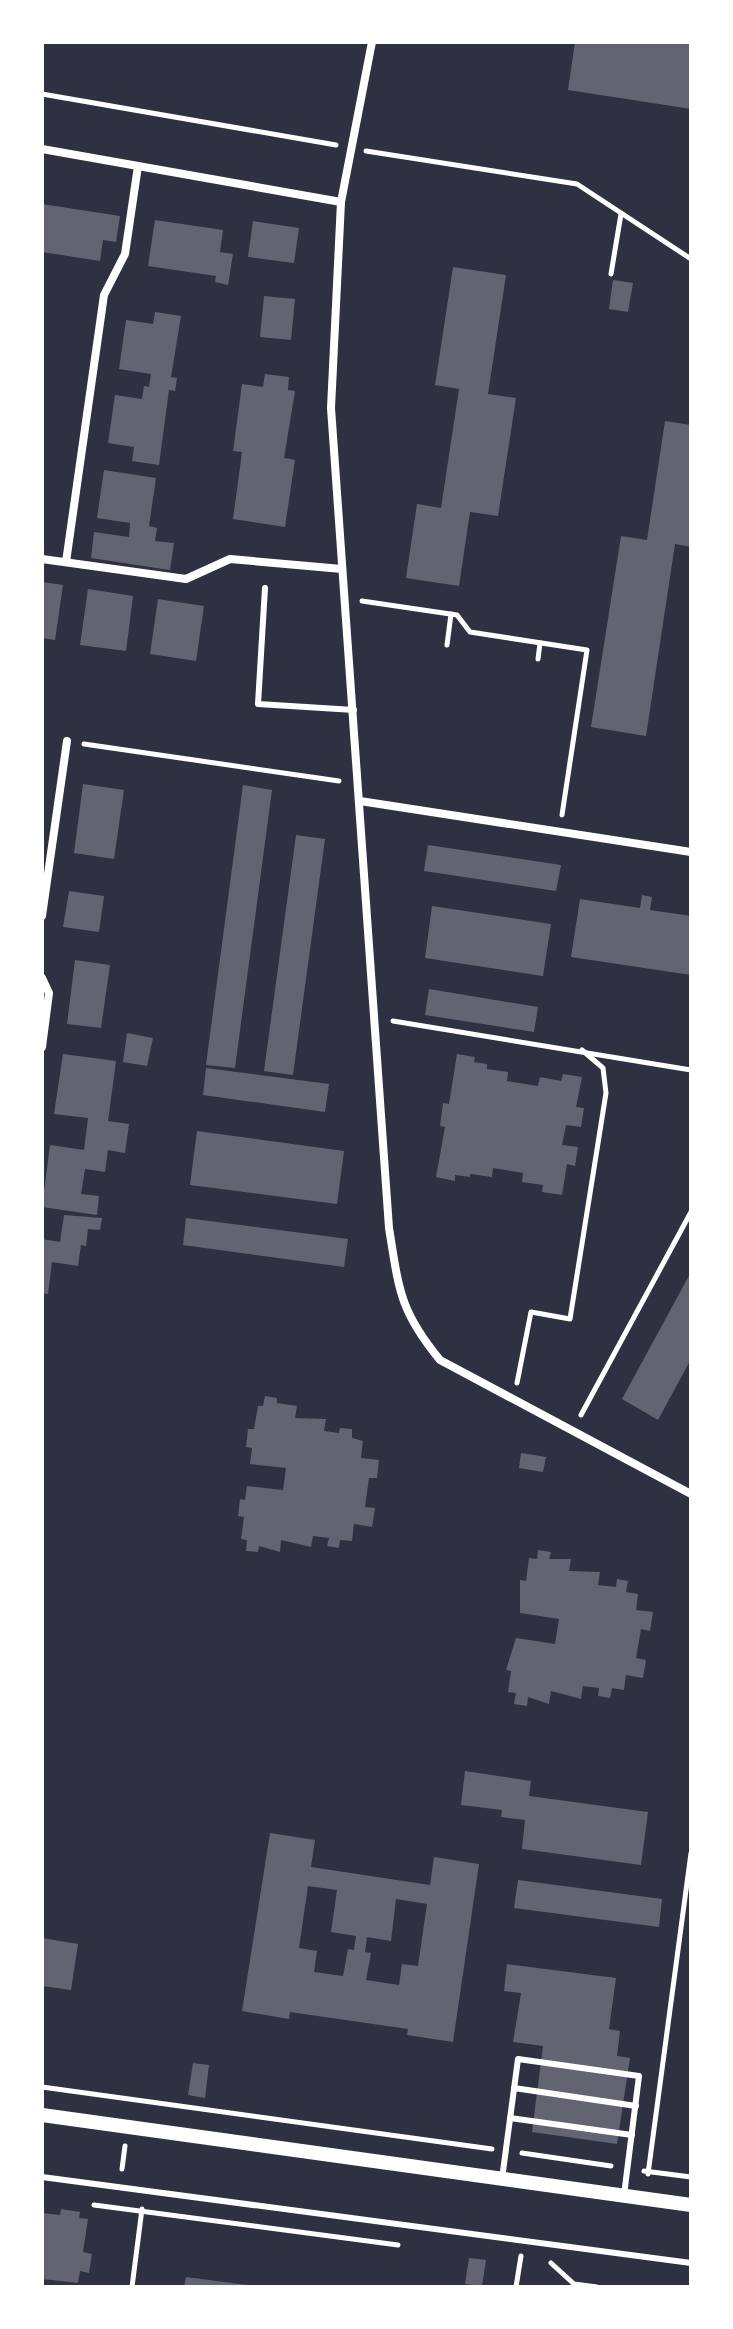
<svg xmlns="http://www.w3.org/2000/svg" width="733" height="2329" font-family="Mulish,sans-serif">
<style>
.building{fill:#626471;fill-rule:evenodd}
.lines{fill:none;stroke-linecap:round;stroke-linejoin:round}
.path{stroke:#fff;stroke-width:5}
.service{stroke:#fff;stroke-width:6}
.minor{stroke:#fff;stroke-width:8}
.tertiary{stroke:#fff;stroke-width:14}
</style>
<rect width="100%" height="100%" fill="#2d3142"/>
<g class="building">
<polygon points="575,42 691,42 691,109 568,90"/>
<polygon points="42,204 120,216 116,242 103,240 100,261 42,252"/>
<polygon points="155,220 223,230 220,252 233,254 228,285 215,282 216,276 148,266"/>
<polygon points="253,221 299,228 294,263 248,257"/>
<polygon points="453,267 506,275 488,394 516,398 498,516 470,512 459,586 406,578 417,504 441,508 459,389 435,385"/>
<polygon points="613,280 633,283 628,312 609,309"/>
<polygon points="264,296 295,299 291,340 260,337"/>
<polygon points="155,312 181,316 171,377 177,378 175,391 169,390 159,465 132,461 134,447 108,443 115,395 142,399 144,386 149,387 151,374 119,369 126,320 153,324"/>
<polygon points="265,374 289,377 288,390 295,391 284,458 295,460 285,527 233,519 242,452 233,451 242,384 263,387"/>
<polygon points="665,421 691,425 691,547 675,544 646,736 591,727 621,536 647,540"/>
<polygon points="104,470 156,478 149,526 157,528 155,541 174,543 170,570 91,558 94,532 129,537 130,523 97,518"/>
<polygon points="42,582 63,585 55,640 42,638"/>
<polygon points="88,589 133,596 126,651 80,645"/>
<polygon points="158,599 204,606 196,661 150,654"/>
<polygon points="83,784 124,790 114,859 74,853"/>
<polygon points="243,785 272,790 235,1068 206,1065"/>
<polygon points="296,835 325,839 293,1075 264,1071"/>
<polygon points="428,845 561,865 556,891 424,871"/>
<polygon points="69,891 104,896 99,932 63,927"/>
<polygon points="642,895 652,897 650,910 691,916 691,975 571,957 580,899 640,908"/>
<polygon points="432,906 551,924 543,976 425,958"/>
<polygon points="75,960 110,965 101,1028 67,1024"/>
<polygon points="429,989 538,1007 534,1032 425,1015"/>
<polygon points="127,1033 153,1038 147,1066 123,1062"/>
<polygon points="63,1054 116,1061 108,1121 129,1124 125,1153 108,1150 105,1172 85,1169 81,1194 99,1196 97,1215 42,1207 50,1145 84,1150 88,1118 54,1114"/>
<polygon points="457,1054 475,1057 474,1062 487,1064 487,1069 508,1072 507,1081 538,1086 540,1077 561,1081 563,1074 582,1077 576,1107 584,1108 581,1127 566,1125 562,1145 578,1147 575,1166 567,1164 562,1195 542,1192 543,1185 522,1182 523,1173 493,1168 492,1177 470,1174 470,1177 455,1175 455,1181 436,1177 445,1127 440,1126 443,1103 449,1104"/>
<polygon points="206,1068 329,1084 325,1112 203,1095"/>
<polygon points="197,1131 344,1151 337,1204 190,1185"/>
<polygon points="64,1215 102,1218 100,1230 88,1229 86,1246 81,1245 78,1266 52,1262 48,1294 42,1293 42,1239 60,1242"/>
<polygon points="186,1218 348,1239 344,1267 183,1245"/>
<polygon points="691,1272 691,1359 658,1420 622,1399"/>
<polygon points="265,1396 277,1398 277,1403 297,1406 295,1418 326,1419 324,1431 339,1433 340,1428 352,1429 352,1438 363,1441 361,1458 379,1460 377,1478 369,1478 365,1507 375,1508 372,1527 354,1524 352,1541 340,1540 339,1548 327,1546 329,1538 313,1536 311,1547 281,1540 280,1552 259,1546 258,1552 246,1551 247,1540 241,1539 244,1517 238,1516 240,1499 245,1500 247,1486 283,1490 286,1468 250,1464 252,1448 246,1447 248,1429 254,1429 258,1406 263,1406"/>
<polygon points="521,1453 546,1457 543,1472 519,1468"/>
<polygon points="538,1550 551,1552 549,1559 571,1559 569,1571 600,1572 598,1585 616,1587 617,1579 628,1581 626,1592 638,1594 636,1610 653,1612 650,1631 641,1629 636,1658 646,1660 643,1678 626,1675 624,1690 612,1688 610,1698 598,1696 599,1688 583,1686 581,1699 551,1691 549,1704 528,1697 527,1706 514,1704 516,1693 508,1692 511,1671 506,1670 516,1638 555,1644 559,1619 520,1613 520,1580 526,1581 529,1558 537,1559"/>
<polygon points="465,1771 531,1781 529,1796 648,1812 641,1865 522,1849 525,1820 501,1817 502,1810 461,1805"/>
<path d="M270 1833 315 1840 311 1867 430 1885 434 1857 479 1864 453 2042 407 2035 408 2029 290 2012 289 2019 242 2011ZM308 1886 337 1890 331 1932 356 1936 354 1950 348 1949 343 1976 314 1972 317 1951 299 1948ZM396 1899 427 1904 418 1966 402 1964 399 1985 366 1980 371 1953 365 1952 367 1937 391 1941Z"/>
<polygon points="518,1880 662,1899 659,1927 514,1908"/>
<polygon points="42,1938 78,1944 71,1990 42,1986"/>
<polygon points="507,1964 616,1978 609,2029 620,2031 617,2056 630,2058 617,2144 532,2132 543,2046 513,2042 521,1993 504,1991"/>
<polygon points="193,2063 209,2065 205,2098 188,2095"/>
<polygon points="61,2209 80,2212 79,2218 88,2219 83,2252 92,2254 89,2273 80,2271 78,2283 42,2279 42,2213 60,2215"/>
<polygon points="469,2258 486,2260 482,2286 465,2284"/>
<polygon points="186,2277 248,2285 248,2287 184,2287"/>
</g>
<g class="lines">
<g class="path">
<polyline points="42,94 336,145"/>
<polyline points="366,151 577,184 691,259"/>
<polyline points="611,274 621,214"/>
<polyline points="362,601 457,615 470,632 587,650 562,815"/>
<polyline points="447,645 451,614"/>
<polyline points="538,659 540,643"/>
<polyline points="84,744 339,781"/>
<polyline points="393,1021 691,1070"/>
<polyline points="517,1383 531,1312 570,1319 606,1093 603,1068 582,1050"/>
<polyline points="581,1415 691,1212"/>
<polyline points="42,2087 492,2149"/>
<polyline points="522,2153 611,2166"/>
<polyline points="122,2169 125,2146"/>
<polyline points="644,2171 691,2177"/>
<polyline points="648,2174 691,1853"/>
<polyline points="94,2205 398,2245"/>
<polyline points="551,2263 574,2284 597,2287"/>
<polyline points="132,2287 142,2209"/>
<polyline points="516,2287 521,2256"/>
</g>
<g class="service">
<polyline points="265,588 258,704 354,710"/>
<polyline points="514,2088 636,2106"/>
<polyline points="510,2118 632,2135"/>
<polyline points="42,2177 691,2263"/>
<polyline points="502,2179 518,2059 639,2076 624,2195"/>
</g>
<g class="minor">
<path d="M372 42 341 202 331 408 389 1228C399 1289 399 1310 440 1360L691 1494"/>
<polyline points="42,149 341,202"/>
<polyline points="42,559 186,579 230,559 342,569"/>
<polyline points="66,562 104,295 125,254 138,166"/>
<polyline points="360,801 691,852"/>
<polyline points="42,916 67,741"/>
<polyline points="42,978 49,993 42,1047"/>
</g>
<polyline class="tertiary" points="42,2115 691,2205"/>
</g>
<rect width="733" height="2329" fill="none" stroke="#ffffff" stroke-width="88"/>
</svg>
